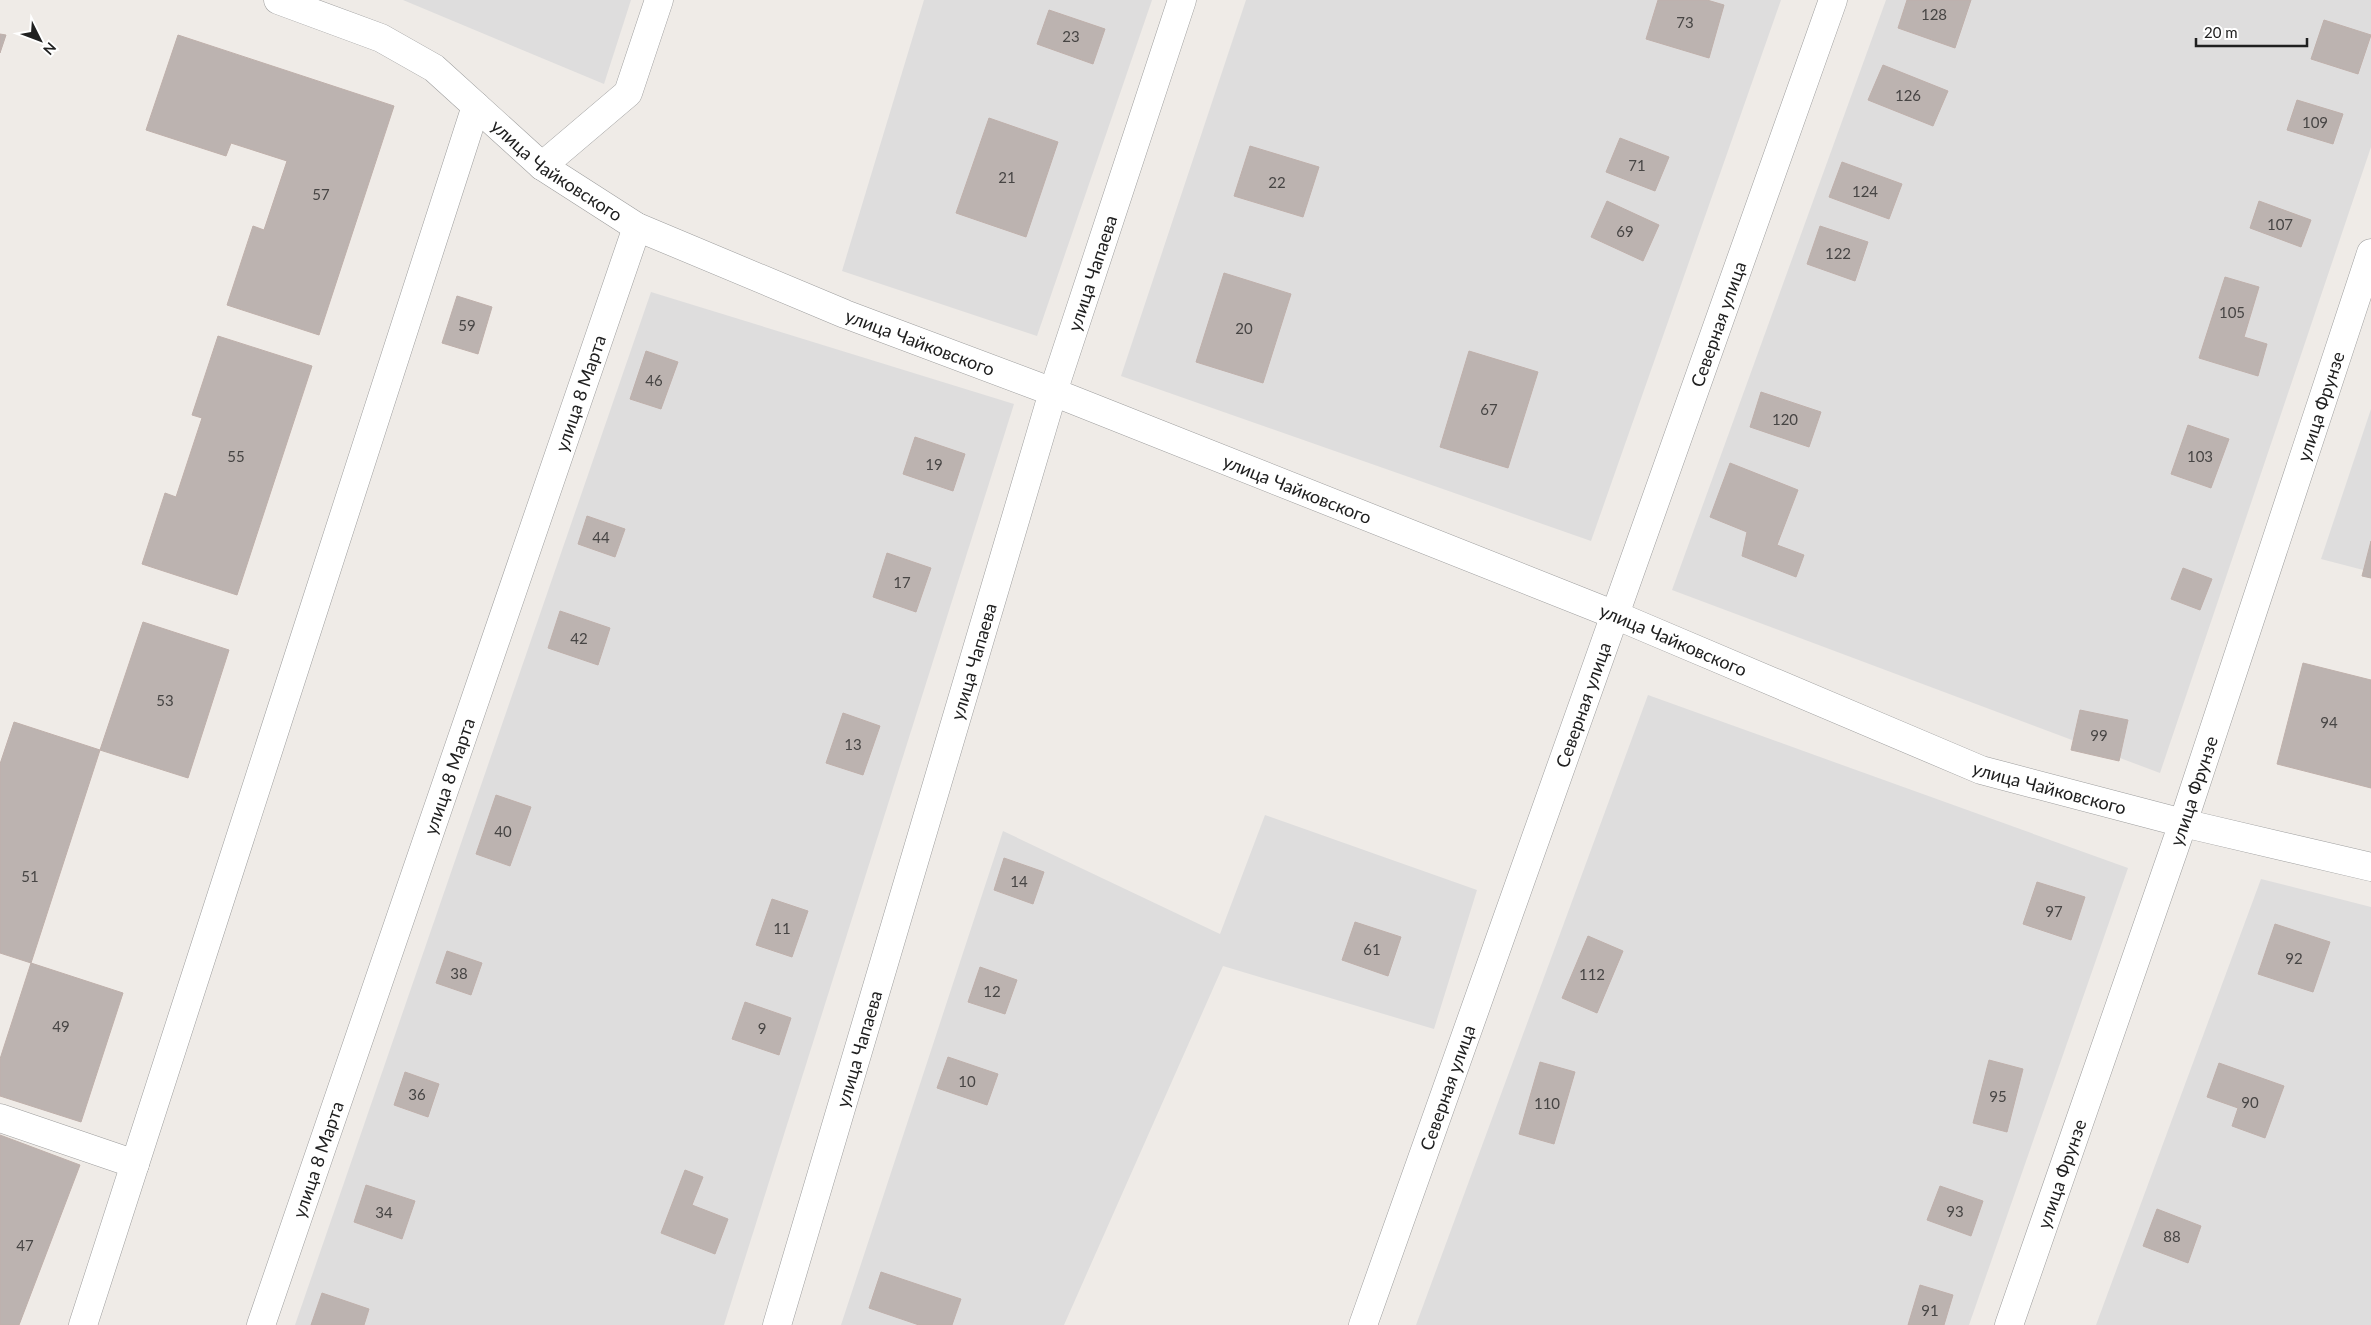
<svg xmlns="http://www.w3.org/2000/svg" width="2371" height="1325" font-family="Lato,sans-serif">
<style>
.residential{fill:#dedddd}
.building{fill:#bcb3b0;stroke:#bfb0ab}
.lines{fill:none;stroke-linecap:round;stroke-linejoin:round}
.minor-casing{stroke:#9d9d9d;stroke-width:29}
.minor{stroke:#fff;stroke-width:28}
.labels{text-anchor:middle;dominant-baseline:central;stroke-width:4;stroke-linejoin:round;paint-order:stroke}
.number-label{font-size:15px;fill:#474544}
.street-label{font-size:18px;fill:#202020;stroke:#fff}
</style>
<rect width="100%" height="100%" fill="#efebe7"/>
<g class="residential">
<polygon points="403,0 631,0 604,84"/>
<polygon points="924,0 1152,0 1037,336 842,271"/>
<polygon points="1246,0 1781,0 1591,541 1121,376"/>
<polygon points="1886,0 2371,0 2371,147 2160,773 1672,590"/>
<polygon points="651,292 1014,404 724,1325 295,1325"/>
<polygon points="2371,409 2371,572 2321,559"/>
<polygon points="1648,695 2128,868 1969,1325 1416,1325"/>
<polygon points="1265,815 1477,890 1434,1029 1223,966 1064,1325 841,1325 1003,831 1220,934"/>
<polygon points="2261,879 2371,907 2371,1325 2096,1325"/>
</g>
<g class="building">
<polygon points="1658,0 1707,0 1724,5 1709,58 1646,39"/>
<polygon points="1907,0 1971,0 1955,48 1898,28"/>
<polygon points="1049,10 1105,29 1093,64 1037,44"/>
<polygon points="2324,20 2371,35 2358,74 2311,59"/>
<polygon points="0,34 6,35 0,53"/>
<polygon points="178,35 394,106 319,335 227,305 253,226 264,230 287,161 231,143 226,156 146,130"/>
<polygon points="1883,65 1948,91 1933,126 1868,100"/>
<polygon points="2297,100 2343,114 2333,144 2287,130"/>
<polygon points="989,118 1058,142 1026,237 956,213"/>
<polygon points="1620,138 1669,157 1655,191 1606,172"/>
<polygon points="1250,146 1319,167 1303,217 1234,196"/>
<polygon points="1842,162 1902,184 1889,219 1829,197"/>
<polygon points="1607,201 1659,225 1643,261 1591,237"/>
<polygon points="2259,201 2311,220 2301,247 2250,228"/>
<polygon points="1820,226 1868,242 1855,281 1807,264"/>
<polygon points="1224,273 1291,294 1263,383 1196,362"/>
<polygon points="2225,277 2259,287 2244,337 2267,344 2258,376 2199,358"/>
<polygon points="457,296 492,307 478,354 442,343"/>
<polygon points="218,336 312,366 237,595 142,564 165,493 176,497 202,418 192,415"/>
<polygon points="646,351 678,362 661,409 630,399"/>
<polygon points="1469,351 1538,372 1508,468 1440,447"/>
<polygon points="1761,392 1821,412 1809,447 1750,427"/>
<polygon points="2188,425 2229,439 2211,488 2171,474"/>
<polygon points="915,437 965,454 953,491 903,474"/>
<polygon points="1730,463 1798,490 1777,545 1804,555 1796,577 1742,556 1747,532 1710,517"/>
<polygon points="587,516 625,529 615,557 578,544"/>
<polygon points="2371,541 2371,578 2362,576"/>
<polygon points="887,553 931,568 916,612 873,597"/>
<polygon points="2183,568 2212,579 2200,610 2171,599"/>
<polygon points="560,611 610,628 598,665 548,648"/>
<polygon points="143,622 229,650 188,778 100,750"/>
<polygon points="2303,663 2371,680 2371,788 2277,764"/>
<polygon points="2080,710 2128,720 2119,761 2071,750"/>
<polygon points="843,713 880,726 863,775 826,763"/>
<polygon points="14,722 100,750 31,963 0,953 0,764"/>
<polygon points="496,795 531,807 510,866 476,854"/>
<polygon points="1004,858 1044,872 1033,904 994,890"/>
<polygon points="2037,882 2085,897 2071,940 2023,924"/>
<polygon points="772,899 808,911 792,957 756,945"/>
<polygon points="1355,922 1401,937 1388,976 1342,960"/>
<polygon points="2275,924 2330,942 2313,992 2258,974"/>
<polygon points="1588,936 1623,951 1597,1013 1562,998"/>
<polygon points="447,951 482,963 471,995 436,983"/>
<polygon points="31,963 123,993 81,1122 0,1096 0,1059"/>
<polygon points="980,967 1017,980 1005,1014 968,1002"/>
<polygon points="745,1002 791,1018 779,1055 732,1039"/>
<polygon points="948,1057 998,1074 987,1105 937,1088"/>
<polygon points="1989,1060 2023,1069 2007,1132 1973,1123"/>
<polygon points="1540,1062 1575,1072 1554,1144 1519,1134"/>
<polygon points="2219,1063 2284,1086 2265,1138 2232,1126 2238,1108 2207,1097"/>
<polygon points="405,1072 439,1084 428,1117 394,1105"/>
<polygon points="0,1135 80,1165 19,1325 0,1325"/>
<polygon points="685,1170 703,1177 692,1205 728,1219 715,1254 661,1233"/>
<polygon points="366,1185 415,1201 402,1239 354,1222"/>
<polygon points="1940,1186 1983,1201 1971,1236 1927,1220"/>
<polygon points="2157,1209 2201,1226 2188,1263 2143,1246"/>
<polygon points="881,1272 961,1299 952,1325 919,1325 869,1308"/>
<polygon points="1920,1285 1953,1295 1944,1325 1908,1325"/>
<polygon points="322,1293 369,1309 364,1325 311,1325"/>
</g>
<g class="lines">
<defs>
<g id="minor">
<path id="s1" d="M278 0 381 38 434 68 542 166 637 227 845 314 1053 392 1615 615 1981 770 2183 823 2371 867"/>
<polyline points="542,166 628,93 659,0"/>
<polyline points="0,1118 135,1164"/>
<polyline points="83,1325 476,106"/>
<path id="s2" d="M261 1325 637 227"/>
<path id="s3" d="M777 1325 1053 392 1182 0"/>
<path id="s4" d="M1363 1325 1833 0"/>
<path id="s5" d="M2009 1325 2183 823 2371 253"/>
</g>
</defs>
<use href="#minor" class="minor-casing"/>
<use href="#minor" class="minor"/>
</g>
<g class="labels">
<g class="number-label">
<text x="1934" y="14">128</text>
<text x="1685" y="22">73</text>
<text x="1071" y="36">23</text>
<text x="1908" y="95">126</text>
<text x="2315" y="122">109</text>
<text x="1637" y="165">71</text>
<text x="1007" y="177">21</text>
<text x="1277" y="182">22</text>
<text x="1865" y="191">124</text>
<text x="321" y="194">57</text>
<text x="2280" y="224">107</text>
<text x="1625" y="231">69</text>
<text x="1838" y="253">122</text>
<text x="2232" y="312">105</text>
<text x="467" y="325">59</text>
<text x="1244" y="328">20</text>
<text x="654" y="380">46</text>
<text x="1489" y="409">67</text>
<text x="1785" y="419">120</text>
<text x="236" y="456">55</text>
<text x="2200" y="456">103</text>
<text x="934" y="464">19</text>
<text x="601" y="537">44</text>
<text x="902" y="582">17</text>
<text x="579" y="638">42</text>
<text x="165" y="700">53</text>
<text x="2329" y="722">94</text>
<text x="2099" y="735">99</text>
<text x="853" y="744">13</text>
<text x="503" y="831">40</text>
<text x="30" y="876">51</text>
<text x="1019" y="881">14</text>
<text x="2054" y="911">97</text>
<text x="782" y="928">11</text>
<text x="1372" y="949">61</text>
<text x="2294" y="958">92</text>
<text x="459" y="973">38</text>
<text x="1592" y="974">112</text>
<text x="992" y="991">12</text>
<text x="61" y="1026">49</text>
<text x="762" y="1028">9</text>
<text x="967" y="1081">10</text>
<text x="417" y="1094">36</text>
<text x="1998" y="1096">95</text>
<text x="2250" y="1102">90</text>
<text x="1547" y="1103">110</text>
<text x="1955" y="1211">93</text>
<text x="384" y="1212">34</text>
<text x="2172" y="1236">88</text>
<text x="25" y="1245">47</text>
<text x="1930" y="1310">91</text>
</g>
<g class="street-label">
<text stroke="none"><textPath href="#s1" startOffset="331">улица Чайковского</textPath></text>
<text stroke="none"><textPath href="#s3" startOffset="1098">улица Чапаева</textPath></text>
<text stroke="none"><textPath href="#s4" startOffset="1062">Северная улица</textPath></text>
<text stroke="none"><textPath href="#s1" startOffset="735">улица Чайковского</textPath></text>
<text stroke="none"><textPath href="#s2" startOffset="985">улица 8 Марта</textPath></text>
<text stroke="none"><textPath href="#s5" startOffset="970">улица Фрунзе</textPath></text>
<text stroke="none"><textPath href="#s1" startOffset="1140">улица Чайковского</textPath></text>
<text stroke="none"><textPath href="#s1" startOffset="1545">улица Чайковского</textPath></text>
<text stroke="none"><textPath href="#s3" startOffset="692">улица Чапаева</textPath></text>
<text stroke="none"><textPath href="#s4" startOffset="658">Северная улица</textPath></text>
<text stroke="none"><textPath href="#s2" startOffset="580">улица 8 Марта</textPath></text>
<text stroke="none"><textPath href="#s1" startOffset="1950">улица Чайковского</textPath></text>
<text stroke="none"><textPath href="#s5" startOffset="565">улица Фрунзе</textPath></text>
<text stroke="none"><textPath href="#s3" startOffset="288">улица Чапаева</textPath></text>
<text stroke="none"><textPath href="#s4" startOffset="252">Северная улица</textPath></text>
<text stroke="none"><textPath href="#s2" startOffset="175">улица 8 Марта</textPath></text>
<text stroke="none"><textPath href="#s5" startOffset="160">улица Фрунзе</textPath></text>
</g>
</g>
<g transform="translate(40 40) rotate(132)" stroke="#ffffff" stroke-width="4" paint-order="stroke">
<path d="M0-4L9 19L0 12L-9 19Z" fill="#202020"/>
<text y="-8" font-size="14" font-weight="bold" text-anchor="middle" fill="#202020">N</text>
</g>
<path d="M2196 38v8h111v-8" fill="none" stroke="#202020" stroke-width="2.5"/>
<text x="2204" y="38" font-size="15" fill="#202020" stroke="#ffffff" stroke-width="4" paint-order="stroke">20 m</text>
</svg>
